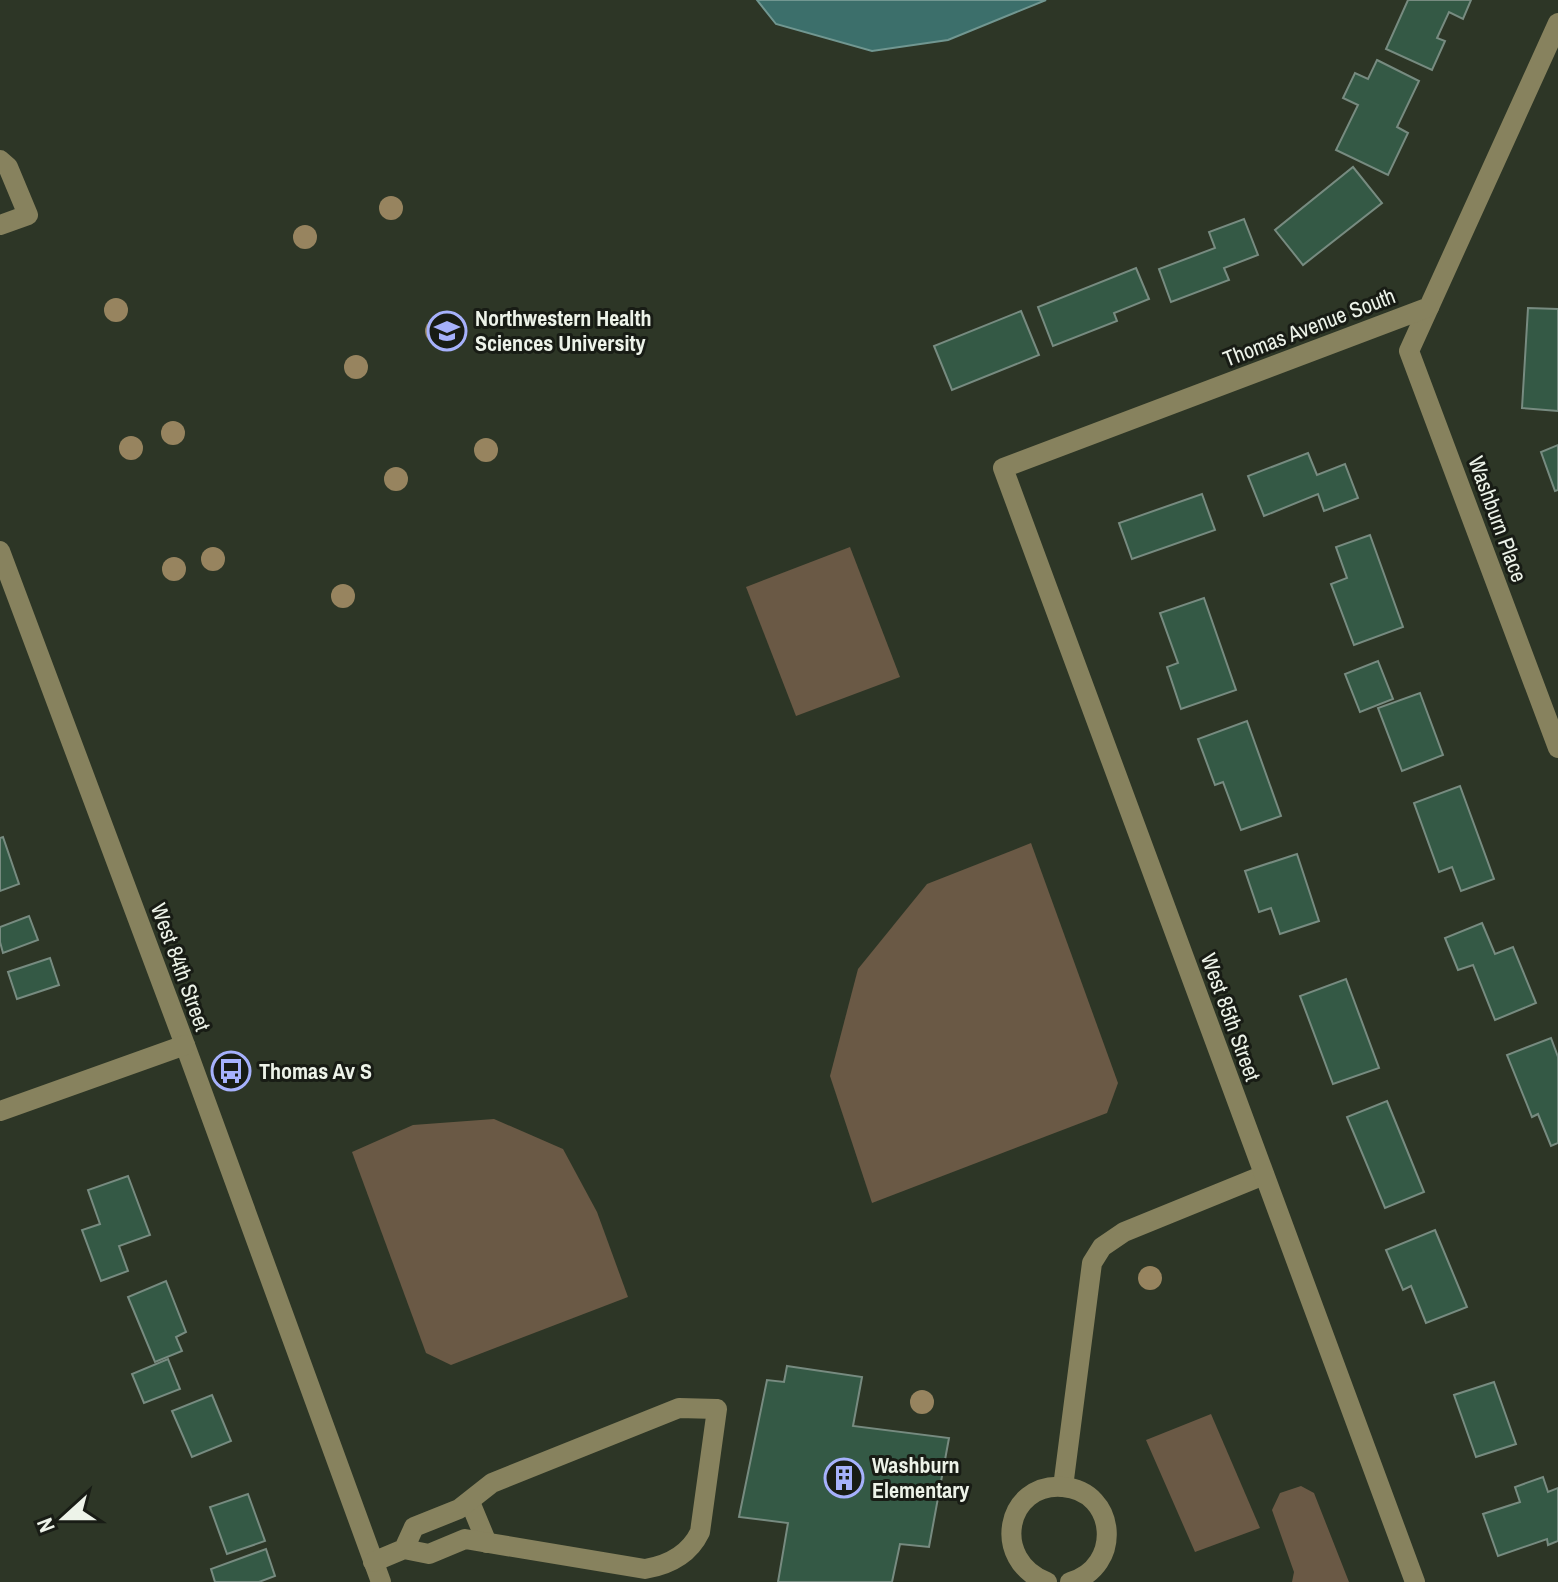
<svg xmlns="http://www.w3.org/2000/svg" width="1558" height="1582" font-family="'Archivo Narrow',sans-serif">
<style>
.green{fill:#6a5945}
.water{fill:#3c6f6b;stroke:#719791;stroke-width:2}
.building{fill:#345945;stroke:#778b80;stroke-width:2}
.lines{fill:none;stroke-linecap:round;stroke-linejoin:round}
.minor{stroke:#87825e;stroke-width:20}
.tree{fill:#97845f}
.labels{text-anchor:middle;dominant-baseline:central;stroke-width:6;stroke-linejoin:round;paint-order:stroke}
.poi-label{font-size:22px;font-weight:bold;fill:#edf3e9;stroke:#181c15;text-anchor:start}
.street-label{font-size:22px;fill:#edf3e9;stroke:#181c15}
</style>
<rect width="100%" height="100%" fill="#2d3626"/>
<g class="green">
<polygon points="850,547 900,677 796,716 746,587"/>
<polygon points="1031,843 1118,1083 1107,1113 872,1203 830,1076 858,969 927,884"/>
<polygon points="494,1119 563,1149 597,1212 628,1297 451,1365 426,1353 352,1152 413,1125"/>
<polygon points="1211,1414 1260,1528 1195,1552 1146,1440"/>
<polygon points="1301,1486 1314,1493 1349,1582 1292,1582 1294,1572 1272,1510 1280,1493"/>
</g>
<polygon class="water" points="757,0 1046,0 948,40 872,51 776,24"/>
<g class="building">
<polygon points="1408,0 1471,0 1463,19 1449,12 1437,38 1445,41 1432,70 1386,49"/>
<polygon points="1377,60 1419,81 1397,127 1408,133 1388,175 1336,150 1358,105 1343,98 1355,73 1368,79"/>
<polygon points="1353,167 1382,203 1303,265 1275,230"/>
<polygon points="1244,219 1258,255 1224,268 1229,280 1171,302 1159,269 1215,248 1209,232"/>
<polygon points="1136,268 1149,299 1114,313 1117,321 1053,346 1038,307"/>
<polygon points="1528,308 1558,309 1558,411 1522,408"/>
<polygon points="1021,311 1039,355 952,390 934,346"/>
<polygon points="1558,445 1558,490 1555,491 1541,452"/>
<polygon points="1308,453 1317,475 1345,464 1358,498 1324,511 1318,494 1264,516 1248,476"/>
<polygon points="1202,494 1215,530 1132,559 1119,523"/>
<polygon points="1370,535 1403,627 1354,645 1331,584 1347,578 1336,547"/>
<polygon points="1204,598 1236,690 1181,709 1167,667 1178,663 1160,613"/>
<polygon points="1378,661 1393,699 1360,712 1345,674"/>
<polygon points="1420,693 1443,755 1402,771 1378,708"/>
<polygon points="1247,721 1281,816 1241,830 1223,782 1215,785 1198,739"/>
<polygon points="1460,786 1494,879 1461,891 1452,867 1439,872 1414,803"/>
<polygon points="3,837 19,884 0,891 0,838"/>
<polygon points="1297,854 1319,921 1280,934 1271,908 1259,912 1245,871"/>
<polygon points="29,916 38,940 3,953 0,942 0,927"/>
<polygon points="1482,923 1495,954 1513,947 1536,1003 1495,1020 1473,965 1458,970 1445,938"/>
<polygon points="50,958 59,985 17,999 8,972"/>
<polygon points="1346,979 1379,1068 1333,1084 1300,996"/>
<polygon points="1551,1038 1558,1057 1558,1143 1551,1146 1538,1114 1532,1117 1507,1055"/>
<polygon points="1387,1101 1424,1192 1385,1208 1347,1117"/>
<polygon points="128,1176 150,1235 119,1246 128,1271 101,1281 82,1230 100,1224 88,1190"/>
<polygon points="1435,1230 1467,1307 1426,1323 1411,1286 1403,1290 1386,1250"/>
<polygon points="166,1281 186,1332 176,1337 182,1351 155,1362 128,1297"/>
<polygon points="168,1359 180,1389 144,1403 132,1374"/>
<polygon points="787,1366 862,1377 853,1426 949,1438 929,1547 900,1544 892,1582 778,1582 788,1523 739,1517 767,1380 784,1382"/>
<polygon points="1494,1382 1516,1444 1476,1457 1454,1395"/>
<polygon points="212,1395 231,1441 192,1457 172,1411"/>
<polygon points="1543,1477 1548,1492 1558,1488 1558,1541 1548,1545 1547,1539 1498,1556 1483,1514 1520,1502 1515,1487"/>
<polygon points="248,1494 265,1541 227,1554 210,1507"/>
<polygon points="266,1549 275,1576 259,1582 215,1582 211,1569"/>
</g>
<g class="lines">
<g class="minor">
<polyline points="0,160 8,167 28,215 0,225"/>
<polyline points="1429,307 1409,351 1558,748"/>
<polyline points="0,551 185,1045 381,1582"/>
<polyline points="0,1111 185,1045"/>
<polyline points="1063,1487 1092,1263 1102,1247 1124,1232 1264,1175"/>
<polyline points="470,1502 487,1543"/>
<path d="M373 1562 404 1549 429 1554 465 1539 645 1569C669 1565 689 1555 700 1532L717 1409 679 1408 492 1483 459 1509 414 1527 404 1549"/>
<path d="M1047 1582C990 1560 1006 1482 1063 1487 1117 1491 1123 1567 1070 1582"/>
<polyline points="1415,1582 1003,468 1429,307 1558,23"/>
</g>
</g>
<g class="tree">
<circle cx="391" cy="208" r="12"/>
<circle cx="305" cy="237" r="12"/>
<circle cx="116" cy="310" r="12"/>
<circle cx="437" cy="331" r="12"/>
<circle cx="356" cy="367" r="12"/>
<circle cx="173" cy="433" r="12"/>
<circle cx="131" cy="448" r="12"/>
<circle cx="486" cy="450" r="12"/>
<circle cx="396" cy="479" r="12"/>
<circle cx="213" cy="559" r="12"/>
<circle cx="174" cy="569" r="12"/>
<circle cx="343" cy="596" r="12"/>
<circle cx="1150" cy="1278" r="12"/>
<circle cx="922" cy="1402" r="12"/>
</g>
<defs>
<symbol id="university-ring" viewBox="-11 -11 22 22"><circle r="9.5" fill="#181c15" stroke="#a6b1fc" stroke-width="1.5"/><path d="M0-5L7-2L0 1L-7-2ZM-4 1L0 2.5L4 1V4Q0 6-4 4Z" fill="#a6b1fc"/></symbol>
<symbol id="bus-ring" viewBox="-11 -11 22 22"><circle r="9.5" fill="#181c15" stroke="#a6b1fc" stroke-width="1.5"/><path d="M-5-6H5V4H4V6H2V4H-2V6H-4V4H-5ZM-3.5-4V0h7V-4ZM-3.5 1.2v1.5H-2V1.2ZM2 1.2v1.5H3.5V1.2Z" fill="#a6b1fc"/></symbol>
<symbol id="building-ring" viewBox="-11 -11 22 22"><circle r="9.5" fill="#181c15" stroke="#a6b1fc" stroke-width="1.5"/><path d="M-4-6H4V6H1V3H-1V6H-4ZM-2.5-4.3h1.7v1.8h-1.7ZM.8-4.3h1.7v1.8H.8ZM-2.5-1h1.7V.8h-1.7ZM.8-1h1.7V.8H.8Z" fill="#a6b1fc"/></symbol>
</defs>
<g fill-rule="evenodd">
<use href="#university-ring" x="425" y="309" width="44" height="44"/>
<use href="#bus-ring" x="209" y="1049" width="44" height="44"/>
<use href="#building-ring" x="822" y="1456" width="44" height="44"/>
</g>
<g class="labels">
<g class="poi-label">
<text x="475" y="318">Northwestern Health<tspan x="475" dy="25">Sciences University</tspan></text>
<text x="259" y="1071">Thomas Av S</text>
<text x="872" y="1465">Washburn<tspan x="872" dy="25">Elementary</tspan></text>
</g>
<g class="street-label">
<text transform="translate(1309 327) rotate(-21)">Thomas Avenue South</text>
<text transform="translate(1498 519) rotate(70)">Washburn Place</text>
<text transform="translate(181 967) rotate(70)">West 84th Street</text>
<text transform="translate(1231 1017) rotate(70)">West 85th Street</text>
</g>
</g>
<g transform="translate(64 1518) rotate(249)" stroke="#181c15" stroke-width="6" paint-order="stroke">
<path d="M0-6L14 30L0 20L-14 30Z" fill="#edf3e9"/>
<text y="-12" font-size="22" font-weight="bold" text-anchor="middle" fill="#edf3e9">N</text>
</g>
</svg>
